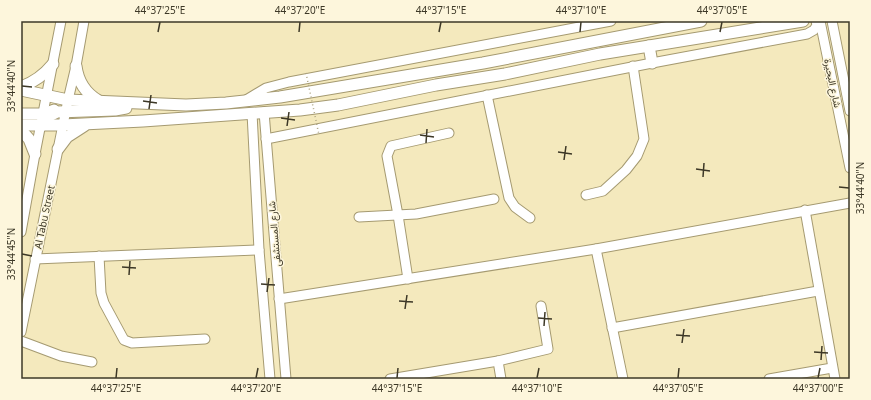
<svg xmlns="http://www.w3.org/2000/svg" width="871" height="400" font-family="'Noto Sans',Vazirmatn,sans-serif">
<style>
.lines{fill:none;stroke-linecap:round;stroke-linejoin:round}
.minor-casing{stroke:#a59a71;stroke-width:11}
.major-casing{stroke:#a59a71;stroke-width:13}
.minor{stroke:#fff;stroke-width:9}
.major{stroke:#fff;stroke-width:11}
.path-bridge{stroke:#ada482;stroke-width:1.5;stroke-dasharray:1 3;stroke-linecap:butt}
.ticks{fill:none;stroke:#3d3827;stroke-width:1.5}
.labels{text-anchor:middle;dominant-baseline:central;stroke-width:3;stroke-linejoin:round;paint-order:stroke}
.street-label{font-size:10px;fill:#3d3827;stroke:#fdf6dc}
.neatline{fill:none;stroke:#3d3827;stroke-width:1.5}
.ticks-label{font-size:10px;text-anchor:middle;fill:#3d3827}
</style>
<rect width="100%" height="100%" fill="#f4e9bd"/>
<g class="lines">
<defs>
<g id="minor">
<polyline points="820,21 850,168"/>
<polyline points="832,21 850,111"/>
<polyline points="487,95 509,198 515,207 530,218"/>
<polyline points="246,100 266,88 289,82 611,21"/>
<polyline points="264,112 286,379"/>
<polyline points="252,113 259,250 270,379"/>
<polyline points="266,139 652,63 807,34 814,30 817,25 816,21"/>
<polyline points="586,195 603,191 626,170 637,156 644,139 633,66"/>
<polyline points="805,210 835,379"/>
<polyline points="359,217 416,214 494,199"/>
<polyline points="21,232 35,154 61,21"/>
<polyline points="596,249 623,379"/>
<polyline points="99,256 101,293 104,303 124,340 132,343 205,339"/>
<polyline points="35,259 259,250"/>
<polyline points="408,279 398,215 387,156 391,146 449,133"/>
<polyline points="279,299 596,249 850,203"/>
<polyline points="612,328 818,291"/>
<polyline points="21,332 68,100 76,66 84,21"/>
<polyline points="21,341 61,356 92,362"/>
<polyline points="498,361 501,379"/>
<polyline points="390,379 498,361 548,349 541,306"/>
<polyline points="769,379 832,368"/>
</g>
<g id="major">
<polyline points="649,46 652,63"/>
<path d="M76 66C78 82 85 93 99 101"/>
<path d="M21 87C35 82 44 75 53 64"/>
<polyline points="21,90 68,100 186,105 226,103 280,97 483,63 701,21"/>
<polyline points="21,114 44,114 54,110"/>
<polyline points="21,125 63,125 143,121 300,110 338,105 436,85 505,74 600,54 803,21"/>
<polyline points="41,126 49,116 57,112 115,110 126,108"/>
<polyline points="21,130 29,139 35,154"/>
<polyline points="58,149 67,137 84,126"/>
</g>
</defs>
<use href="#minor" class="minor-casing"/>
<use href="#major" class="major-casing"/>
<use href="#minor" class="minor"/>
<use href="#major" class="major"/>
<polyline class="path-bridge" points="306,73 319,135"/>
</g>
<path class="ticks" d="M158 32 160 22M299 32 300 22M439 32 441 22M580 32 581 22M720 32 722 22M22 86 32 87M143 101 157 103M149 109 151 95M281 118 295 120M287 126 289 112M420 135 434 137M426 143 427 129M558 152 572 154M564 160 566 146M696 169 710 171M703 177 704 163M839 187 849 188M22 254 32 256M122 267 136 268M129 275 130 261M261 284 275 285M267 292 269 278M399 301 413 302M405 309 407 295M538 318 552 319M544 326 545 312M676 335 690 336M682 343 684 329M814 352 828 353M821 360 822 346M116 378 117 368M256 378 258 368M397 378 398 368M537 378 539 368M678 378 679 368M818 378 820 368"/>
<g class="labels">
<g class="street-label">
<text transform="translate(833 83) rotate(78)">شارع البحيرة</text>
<text transform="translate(44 217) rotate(-78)">Al Tabu Street</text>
<text transform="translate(274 234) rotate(-95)">شارع المستشفى</text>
</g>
</g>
<rect width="871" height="400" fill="none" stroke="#fdf6dc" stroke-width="44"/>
<rect x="22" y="22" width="827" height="356" class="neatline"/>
<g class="ticks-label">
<text x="160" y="14">44°37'25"E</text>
<text x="300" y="14">44°37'20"E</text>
<text x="441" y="14">44°37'15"E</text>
<text x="581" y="14">44°37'10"E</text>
<text x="722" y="14">44°37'05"E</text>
<text transform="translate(11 86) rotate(-90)" y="4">33°44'40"N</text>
<text transform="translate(860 188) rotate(-90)" y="4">33°44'40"N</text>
<text transform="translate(11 254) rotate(-90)" y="4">33°44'45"N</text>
<text x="116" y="392">44°37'25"E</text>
<text x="256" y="392">44°37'20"E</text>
<text x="397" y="392">44°37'15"E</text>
<text x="537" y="392">44°37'10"E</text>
<text x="678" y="392">44°37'05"E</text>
<text x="818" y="392">44°37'00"E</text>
</g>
</svg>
